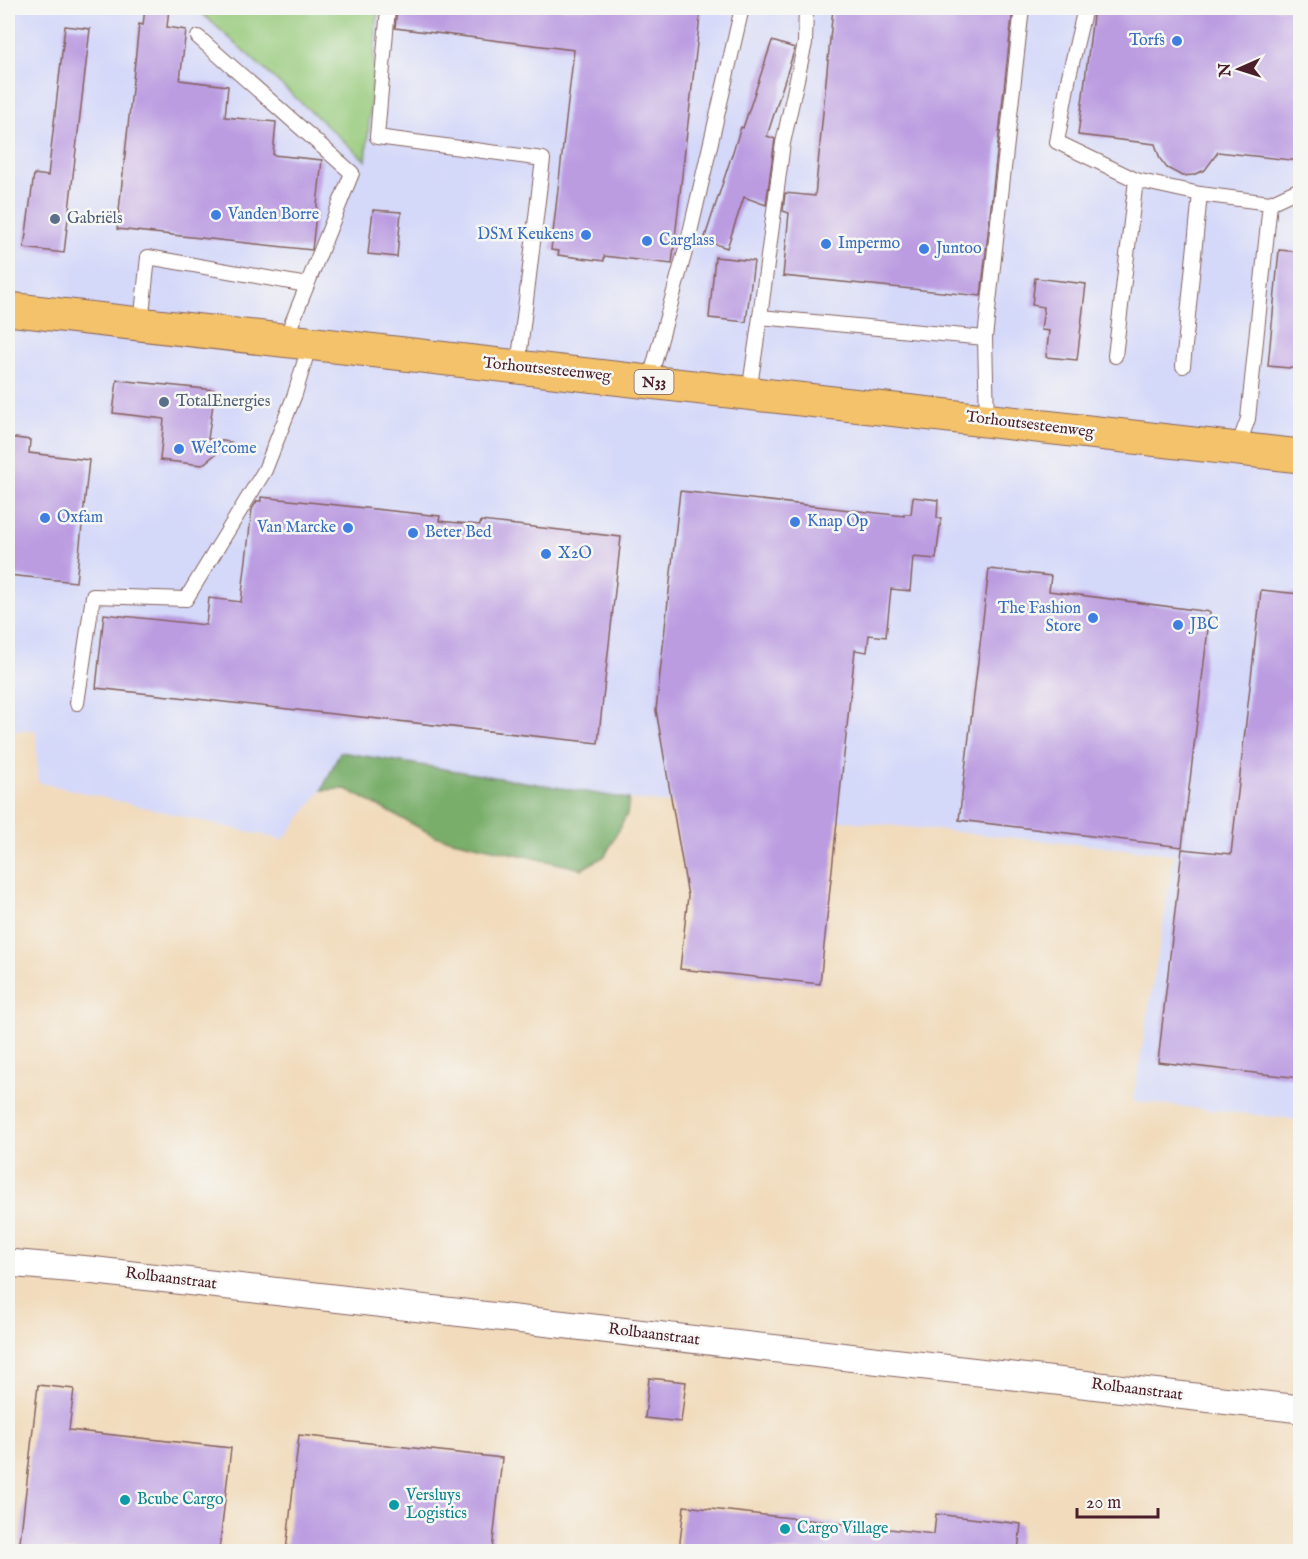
<svg xmlns="http://www.w3.org/2000/svg" width="1308" height="1559" font-family="'IM FELL English',serif">
<style>
.built{fill:#d4d8f9}
.green{fill:#97ca7b;stroke:#707453;stroke-width:1.5}
.forest{fill:#79ae6b;stroke:#62664b;stroke-width:1.5}
.building{fill:#bb9ce1}
.lines{fill:none;stroke-linecap:round;stroke-linejoin:round}
.service-casing{stroke:#84615e;stroke-width:16}
.minor-casing{stroke:#84615e;stroke-width:29}
.primary-casing{stroke:#84615e;stroke-width:35}
.service{stroke:#fff;stroke-width:14}
.minor{stroke:#fff;stroke-width:27}
.primary{stroke:#f3c26a;stroke-width:33}
.shop-dot{fill:#3f7fe0;stroke:#f6f6f2;stroke-width:2}
.service-dot{fill:#5c6f8a;stroke:#f6f6f2;stroke-width:2}
.culture-dot{fill:#0f9aa8;stroke:#f6f6f2;stroke-width:2}
.labels{text-anchor:middle;dominant-baseline:central;stroke-width:5;stroke-linejoin:round;paint-order:stroke}
.shield{fill:#f6f6f2;stroke:#7e6067;stroke-width:1.5}
.shield-label{font-size:15px;font-weight:bold;fill:#4a1f2b}
.shop-label{font-size:16px;fill:#366cbe;stroke:#f6f6f2;text-anchor:start}
.service-label{font-size:16px;fill:#4e5e75;stroke:#f6f6f2;text-anchor:start}
.street-label{font-size:16px;fill:#4a1f2b;stroke:#f6f6f2}
.culture-label{font-size:16px;fill:#0d838f;stroke:#f6f6f2;text-anchor:start}
</style>
<rect width="100%" height="100%" fill="#f6f6f2"/>
<filter id="ink" filterUnits="userSpaceOnUse"><feTurbulence type="fractalNoise" baseFrequency=".0167" numOctaves="2"/><feDisplacementMap in="SourceGraphic" scale="12" xChannelSelector="R" yChannelSelector="G"/><feConvolveMatrix kernelMatrix="1 2 1 2 8 2 1 2 1" color-interpolation-filters="sRGB"/></filter>
<filter id="wash" filterUnits="userSpaceOnUse"><feTurbulence type="fractalNoise" baseFrequency=".008" numOctaves="4" result="noise"/><feDisplacementMap in="SourceGraphic" scale="24" xChannelSelector="R" yChannelSelector="G"/><feGaussianBlur stdDeviation="1.35" result="paint"/><feColorMatrix in="noise" values="0 0 0 0 0 0 0 0 0 0 0 0 0 0 0 0 0 1.4 0 .05"/><feComposite in="paint" operator="in"/></filter>
<g filter="url(#wash)">
<rect width="100%" height="100%" fill="#f1dbbc"/>
<polygon class="built" points="8,8 196,8 366,160 378,8 1300,8 1300,1120 1133,1101 1175,854 629,799 340,752 322,790 283,840 38,782 36,730 8,731"/>
<polygon class="green" points="196,8 378,8 366,161"/>
<polygon class="forest" points="340,752 629,799 627,814 605,856 582,869 435,836 346,789 322,790"/>
<g id="blocks">
<g class="building">
<polygon points="145,8 169,8 167,27 186,30 180,80 228,86 225,117 276,122 273,155 322,160 312,250 117,229 139,24 143,25"/>
<polygon points="397,8 701,8 672,264 604,256 604,261 558,255 559,251 551,250 574,50 395,28"/>
<polygon points="833,8 1013,8 981,296 783,276 789,213 783,211 785,193 815,196"/>
<polygon points="1094,8 1300,8 1300,67 1297,97 1300,98 1300,161 1218,152 1205,170 1193,175 1182,176 1167,168 1160,159 1155,144 1078,135"/>
<polygon points="65,26 90,29 64,253 24,248 34,174 48,176"/>
<polygon points="772,41 795,48 767,136 775,139 766,205 744,197 727,248 704,240 741,127 743,128"/>
<polygon points="373,210 401,212 397,257 368,254"/>
<polygon points="1279,250 1300,252 1300,369 1268,366"/>
<polygon points="715,257 754,261 746,322 709,318"/>
<polygon points="1035,278 1086,284 1077,360 1046,357 1049,331 1041,330 1044,307 1032,305"/>
<polygon points="117,380 215,390 208,439 231,442 202,465 160,460 164,419 113,413"/>
<polygon points="8,437 30,440 29,453 89,460 76,582 8,575"/>
<polygon points="680,491 904,516 904,514 911,514 913,497 938,500 937,518 941,518 936,559 913,557 910,591 891,589 886,637 869,635 867,652 855,650 820,984 680,969 688,896 656,710"/>
<polygon points="261,497 440,516 439,521 480,525 481,521 621,537 598,743 96,688 104,614 206,625 209,598 241,602 252,509 257,501 261,501"/>
<polygon points="989,569 1051,576 1049,591 1210,612 1182,847 959,820"/>
<polygon points="1261,590 1300,594 1300,1078 1158,1062 1182,849 1231,854"/>
<polygon points="649,1378 686,1382 681,1422 645,1418"/>
<polygon points="38,1385 74,1389 69,1430 231,1448 219,1551 19,1551"/>
<polygon points="299,1435 502,1458 492,1551 286,1551"/>
<polygon points="684,1506 934,1534 936,1514 1021,1524 1018,1551 679,1551"/>
</g>
</g>
</g>
<g filter="url(#ink)">
<use href="#blocks" fill-opacity="0" stroke="#84615e" stroke-width="1.5"/>
<g class="lines">
<defs>
<g id="service">
<polyline points="388,8 377,137 543,159 518,367"/>
<polyline points="1085,8 1069,76 1057,142 1136,180 1200,194 1270,203 1248,419 1237,449"/>
<polyline points="198,37 352,173 285,340"/>
<polyline points="1270,203 1300,189"/>
<polyline points="760,317 783,143 805,43 806,8"/>
<polyline points="141,324 148,257 307,285"/>
<polyline points="985,338 1022,8"/>
<polyline points="1115,356 1136,180"/>
<polyline points="1183,366 1200,194"/>
<polyline points="649,382 688,241 742,8"/>
<polyline points="749,393 760,317 985,338 987,420"/>
<polyline points="77,703 93,596 186,599 265,470 295,394 310,343"/>
</g>
<polyline id="minor" points="8,1263 89,1270 1300,1409"/>
<polyline id="primary" points="8,309 1300,456"/>
</defs>
<use href="#service" class="service-casing"/>
<use href="#minor" class="minor-casing"/>
<use href="#primary" class="primary-casing"/>
<use href="#service" class="service"/>
<use href="#minor" class="minor"/>
<use href="#primary" class="primary"/>
</g>
</g>
<g class="shop-dot">
<circle cx="1177" cy="41" r="6"/>
<circle cx="216" cy="215" r="6"/>
<circle cx="586" cy="235" r="6"/>
<circle cx="647" cy="241" r="6"/>
<circle cx="826" cy="244" r="6"/>
<circle cx="924" cy="249" r="6"/>
<circle cx="179" cy="449" r="6"/>
<circle cx="45" cy="518" r="6"/>
<circle cx="795" cy="522" r="6"/>
<circle cx="348" cy="528" r="6"/>
<circle cx="413" cy="533" r="6"/>
<circle cx="546" cy="554" r="6"/>
<circle cx="1093" cy="618" r="6"/>
<circle cx="1178" cy="625" r="6"/>
</g>
<g class="service-dot">
<circle cx="55" cy="219" r="6"/>
<circle cx="164" cy="402" r="6"/>
</g>
<g class="culture-dot">
<circle cx="125" cy="1500" r="6"/>
<circle cx="394" cy="1505" r="6"/>
<circle cx="785" cy="1529" r="6"/>
</g>
<g class="labels">
<rect class="shield" x="634.5" y="370" width="39" height="24" rx="4.5"/>
<g class="shield-label">
<text x="654" y="382">N33</text>
</g>
<g class="shop-label">
<text x="1165" y="41" text-anchor="end">Torfs</text>
<text x="228" y="215">Vanden Borre</text>
<text x="574" y="235" text-anchor="end">DSM Keukens</text>
<text x="659" y="241">Carglass</text>
<text x="838" y="244">Impermo</text>
<text x="936" y="249">Juntoo</text>
<text x="191" y="449">Wel'come</text>
<text x="57" y="518">Oxfam</text>
<text x="807" y="522">Knap Op</text>
<text x="336" y="528" text-anchor="end">Van Marcke</text>
<text x="425" y="533">Beter Bed</text>
<text x="558" y="554">X2O</text>
<text x="1081" y="609" text-anchor="end">The Fashion<tspan x="1081" dy="18">Store</tspan></text>
<text x="1190" y="625">JBC</text>
</g>
<g class="service-label">
<text x="67" y="219">Gabriëls</text>
<text x="176" y="402">TotalEnergies</text>
</g>
<g class="street-label">
<text transform="translate(547 370) rotate(6)">Torhoutsesteenweg</text>
<text transform="translate(1030 425) rotate(7)">Torhoutsesteenweg</text>
<text transform="translate(171 1279) rotate(7)">Rolbaanstraat</text>
<text transform="translate(654 1335) rotate(7)">Rolbaanstraat</text>
<text transform="translate(1137 1390) rotate(7)">Rolbaanstraat</text>
</g>
<g class="culture-label">
<text x="406" y="1496">Versluys<tspan x="406" dy="18">Logistics</tspan></text>
<text x="137" y="1500">Bcube Cargo</text>
<text x="797" y="1529">Cargo Village</text>
</g>
</g>
<rect width="1308" height="1559" fill="none" stroke="#f6f6f2" stroke-width="30"/>
<g transform="translate(1239 69) rotate(267)" stroke="#f6f6f2" stroke-width="4.5" paint-order="stroke">
<path d="M0-4.5L10 22L0 15L-10 22Z" fill="#4a1f2b"/>
<text y="-9" font-size="16" font-weight="bold" text-anchor="middle" fill="#4a1f2b">N</text>
</g>
<path d="M1077 1508v9h81v-9" fill="none" stroke="#4a1f2b" stroke-width="3"/>
<text x="1086" y="1508" font-size="18" fill="#4a1f2b" stroke="#f6f6f2" stroke-width="4.5" paint-order="stroke">20 m</text>
</svg>
